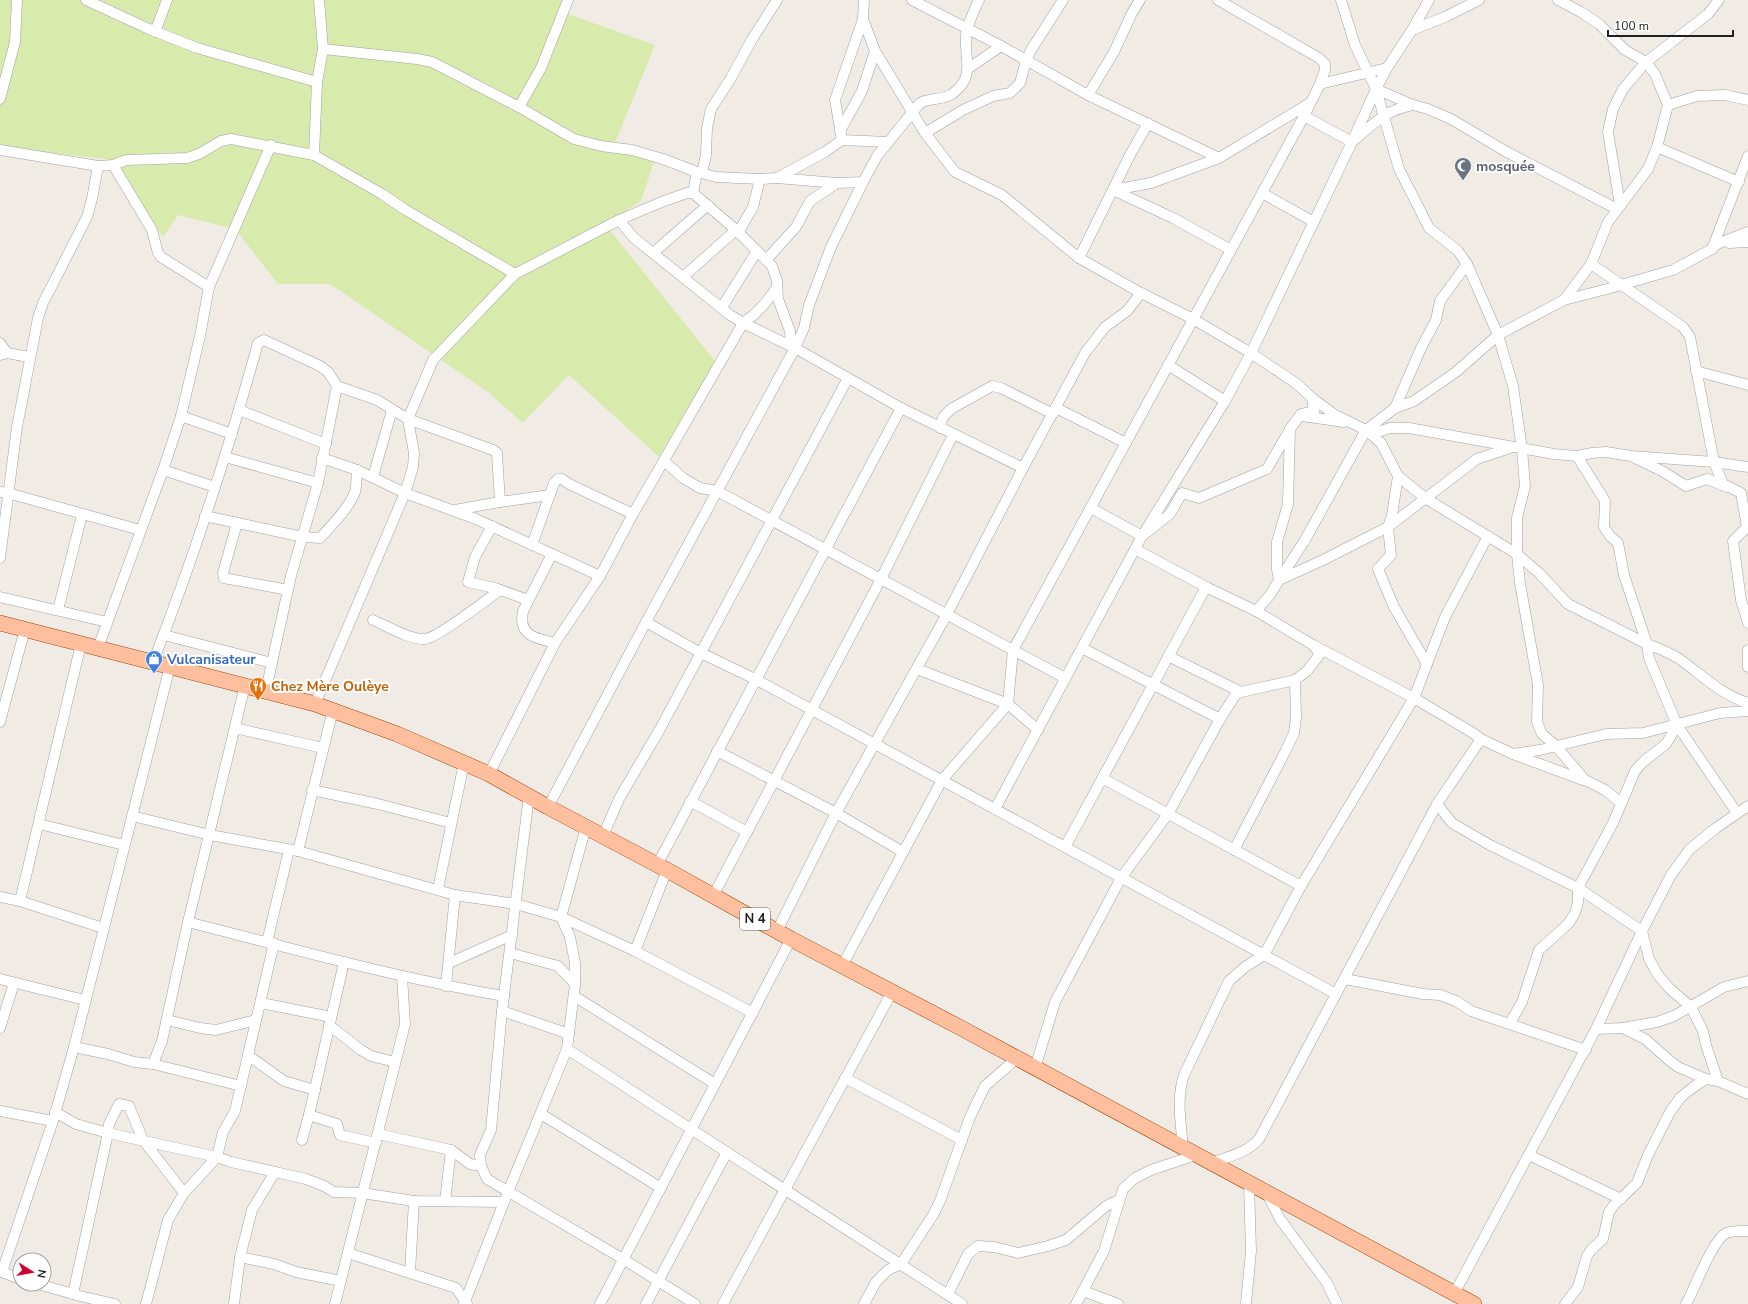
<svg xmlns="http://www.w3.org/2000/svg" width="1748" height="1304" font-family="'Nunito Sans',sans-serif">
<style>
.grass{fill:#d9ebac}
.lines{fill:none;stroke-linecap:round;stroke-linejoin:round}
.minor-casing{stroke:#a1a1a1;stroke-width:11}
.primary-casing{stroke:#9c4600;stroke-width:16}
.minor{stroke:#fff;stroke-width:10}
.primary{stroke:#febf9f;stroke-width:15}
.labels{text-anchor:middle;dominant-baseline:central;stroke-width:4;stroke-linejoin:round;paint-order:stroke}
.shield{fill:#fff;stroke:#636363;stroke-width:1}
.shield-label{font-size:13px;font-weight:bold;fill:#202020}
.worship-label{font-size:14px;font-weight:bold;fill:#5b616d;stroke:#fff;text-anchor:start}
.shop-label{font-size:14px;font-weight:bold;fill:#366cbe;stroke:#fff;text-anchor:start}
.food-label{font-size:14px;font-weight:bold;fill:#c56008;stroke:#fff;text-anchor:start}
</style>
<rect width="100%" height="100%" fill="#f1ebe6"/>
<polygon class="grass" points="0,0 564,0 560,11 655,45 614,145 655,159 641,201 605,224 715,361 659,457 569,375 523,423 488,392 330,284 278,284 235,229 178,215 163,237 112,160 11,148 0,144"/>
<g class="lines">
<defs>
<g id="minor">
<polyline points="86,0 149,29 197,48 317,82"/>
<polyline points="912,0 1001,46 1088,95 1219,158"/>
<polyline points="1341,0 1355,45 1376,89 1399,169 1429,228 1458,251 1467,264 1498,335 1513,386 1522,449 1525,486 1517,518 1517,554 1520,583 1538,685 1537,722 1542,734 1555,745 1585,780 1605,790 1621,803"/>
<polyline points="1558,0 1581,12 1599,24 1625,50 1646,62 1655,74 1668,105 1657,147 1648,169 1608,222 1591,264 1564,300"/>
<polyline points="863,19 875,51 925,133 955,172 1002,195 1079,258 1141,293 1193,319 1251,353 1297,384 1312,398 1314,411 1301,414 1290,429 1288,504 1277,542 1277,569 1279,580 1270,595 1256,611"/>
<polyline points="1412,30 1445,17 1479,0"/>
<polyline points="155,32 167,0"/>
<polyline points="323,49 417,59 432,62 519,107 574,139 601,146 632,150 663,159 697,172"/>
<polyline points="969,68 1001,46"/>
<polyline points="1320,84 1387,68"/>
<polyline points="1376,89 1413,105 1428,109 1451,119 1505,151 1617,209"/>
<polyline points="1088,95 1114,52 1132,13 1140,0"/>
<polyline points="0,99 15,42 17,0"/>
<polyline points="1668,105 1697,96 1725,95 1748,100"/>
<polyline points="519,107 541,68 568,0"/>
<path d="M1304 116 1352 142C1373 124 1385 110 1413 105"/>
<polyline points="840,131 862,91 875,51"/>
<polyline points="925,133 963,110 993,96 1010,93 1020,83 1026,61 1031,50 1063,0"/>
<polyline points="842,140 835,100 863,19 864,0"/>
<polyline points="1657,147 1739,182"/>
<polyline points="0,150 98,166 113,165 126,160 187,158 199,154 221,141 231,139 314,155 382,194 404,209 515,274"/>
<polyline points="314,155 317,82 323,49 319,0"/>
<polyline points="113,165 152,230 158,253 161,257 209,287"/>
<polyline points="702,173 706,155 707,128 711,109 731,78 751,41 777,0"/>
<polyline points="777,178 825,152 842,140 888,142"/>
<polyline points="1113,190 1151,183 1219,158 1310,103"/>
<polyline points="1113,190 1173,218 1231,250"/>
<polyline points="693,193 736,230 772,266 777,281 778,299 790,331 791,346"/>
<polyline points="1262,193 1314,222"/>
<polyline points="1620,205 1608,132 1613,109 1623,89 1646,62 1708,14 1719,0"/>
<polyline points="619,220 634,238 730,315 743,323 795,348 901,408 1023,468"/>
<polyline points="738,233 753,207 760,179"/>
<polyline points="1729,243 1748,242"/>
<polyline points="1712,249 1748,156"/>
<polyline points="653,253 708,205"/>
<polyline points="1079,258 1130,155 1148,123"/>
<polyline points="766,260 796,227 810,201 837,183"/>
<polyline points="1591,264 1683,327 1690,337 1714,462 1723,484 1741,493 1747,527 1733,541 1741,600 1748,623"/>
<polyline points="683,277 736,230"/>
<polyline points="722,307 757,251"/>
<polyline points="0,343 7,353"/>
<polyline points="0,355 7,353 29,357"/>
<polyline points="1168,365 1225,401"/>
<polyline points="1696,371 1748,385"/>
<polyline points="1312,398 1335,415 1366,430 1381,443 1398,476 1425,498 1517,554 1539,573 1568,604 1647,644 1649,658 1677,725 1737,813"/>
<polyline points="1056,408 1126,443"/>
<polyline points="1395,408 1414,401 1456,372 1498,335 1564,300 1607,289 1673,270 1712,249 1717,244 1748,232"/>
<polyline points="239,410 326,444"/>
<polyline points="181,416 232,434"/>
<polyline points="1302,416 1344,422"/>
<polyline points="940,428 943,417 951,409 992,386 1001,388 1053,414"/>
<polyline points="1371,434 1390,428 1409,428 1554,454 1577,456 1592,453 1606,452 1631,456 1714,462 1748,467"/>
<path d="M1577 456 1605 501 1604 527 1610 536 1618 543 1624 575 1647 644C1657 648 1668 652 1678 658 1701 674 1721 695 1748 703"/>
<polyline points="225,457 318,483"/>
<polyline points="322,458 357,470 405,493 476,519 600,576"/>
<polyline points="1635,458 1662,471 1686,486 1707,479 1727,487"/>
<polyline points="664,461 683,478 700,488 717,491 1065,678"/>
<polyline points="163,470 215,487"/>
<polyline points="1398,476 1392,515 1388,527 1391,555 1378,569 1394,607 1427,664"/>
<polyline points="373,477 392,410"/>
<polyline points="0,492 8,493 140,530"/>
<polyline points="1091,508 1142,536 1170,514 1182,493 1199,498 1267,469 1289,431"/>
<polyline points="455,510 500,502"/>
<path d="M205 516 303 537 320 538C331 526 349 508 355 492 357 485 356 477 357 470"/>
<polyline points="237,523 223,573 224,578 288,590"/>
<polyline points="492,526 475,557 468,582 495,588 528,600"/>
<polyline points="532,545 554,483 558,479 562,479 569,484 633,514"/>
<polyline points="1135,549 1206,587 1256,611 1313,645 1414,698 1473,733 1481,739 1513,754 1540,750 1606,734 1643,733 1720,713 1748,711"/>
<path d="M552 554 523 611C518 636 535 638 555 643"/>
<polyline points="0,558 17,427 38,318 43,303 87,217 92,199 98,166"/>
<polyline points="1279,580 1305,540 1366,430 1395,408 1421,348 1436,320 1440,301 1467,264"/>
<polyline points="1279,580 1323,560 1388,527 1477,459 1510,448"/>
<polyline points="0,597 107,622"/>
<polyline points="58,610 82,515"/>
<path d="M373 620C387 626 410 640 425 639 437 638 488 599 500 590"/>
<polyline points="646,622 701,653 755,679 1336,994"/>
<polyline points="164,635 272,663"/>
<polyline points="98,648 163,470 181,416 200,336 209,287 271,145"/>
<polyline points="1082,648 1220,719"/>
<polyline points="1748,650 1748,667"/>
<polyline points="1168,656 1241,692"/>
<path d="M153 662C194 558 228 451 258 343L264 340 320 366 328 372 337 386 377 400 408 419 493 450 497 453 500 502 550 495"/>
<polyline points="917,669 1008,704 1038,730"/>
<polyline points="266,690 291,576 318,483 337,386"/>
<polyline points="315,704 405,493 413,467 414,453 408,419 433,360 515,274 619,220 664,201 687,193 693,193 697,172 716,177 760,179 777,178 837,183 863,182"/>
<polyline points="0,722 25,629"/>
<polyline points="235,728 323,748"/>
<polyline points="717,751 836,813 903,852"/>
<polyline points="1513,754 1583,780"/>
<path d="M489 774 555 643 600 576 633 514 743 323C758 313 767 302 777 287"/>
<polyline points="1102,778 1301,886"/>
<polyline points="312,790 378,804 451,823"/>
<polyline points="690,801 747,832"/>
<polyline points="1437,804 1452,823 1488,844 1578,888 1642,931 1649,959 1658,975 1670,989 1691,1007 1703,1031 1706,1045 1718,1081"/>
<path d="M548 807 646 622 795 348 804 328 809 305 831 247 863 182 877 156 920 103C929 98 943 100 952 94 979 75 961 54 967 29 970 19 975 9 979 0"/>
<polyline points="995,809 1142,536 1225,401 1251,353 1352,142 1376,89 1387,68 1412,30 1429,0"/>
<polyline points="132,816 210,835 298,851 455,895 516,904 561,917 635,951 753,1013"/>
<polyline points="39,824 124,845"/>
<polyline points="603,836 619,799 660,729 848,378"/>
<polyline points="1065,847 1206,587"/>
<polyline points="1234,850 1285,752 1294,733 1296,717 1295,680"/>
<polyline points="298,851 333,710"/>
<polyline points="657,865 901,408"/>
<polyline points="438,889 464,763"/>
<polyline points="713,896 881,579 953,435"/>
<polyline points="0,897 20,901 103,928"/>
<polyline points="20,901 81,644"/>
<path d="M188 922C293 949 397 978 504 996"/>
<polyline points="777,931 836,813 947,614 1023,468 1085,353 1105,327 1127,311 1141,293"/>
<polyline points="267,942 289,850"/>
<polyline points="635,951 667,870"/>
<polyline points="510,953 558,966 575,984"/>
<polyline points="449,963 512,935"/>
<polyline points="842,966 942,780 1008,704 1013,650 1304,116 1320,84 1325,70 1325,64 1319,58 1218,0"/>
<polyline points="0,979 85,1000"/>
<polyline points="1345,979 1423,994 1440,995 1456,1001 1471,1011 1586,1050"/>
<polyline points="446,986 455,895"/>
<polyline points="574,996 715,1084"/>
<polyline points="261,1003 331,1017"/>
<polyline points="502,1011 569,1034"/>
<polyline points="167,1020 200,1028 216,1030 256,1020"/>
<polyline points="1510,1023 1522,1002 1539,950 1568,924 1575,913 1578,902 1578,888 1613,823 1635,771 1643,762 1666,744 1677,725"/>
<polyline points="329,1025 361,1050 371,1056 395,1062"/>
<polyline points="0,1028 14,983"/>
<polyline points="1623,1028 1645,1039 1670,1061 1678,1067 1706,1079 1718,1081 1748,1094"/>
<polyline points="1596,1029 1642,931 1671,875 1690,849 1716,828 1748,806"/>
<polyline points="74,1047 108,1054 134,1062 153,1064 241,1086"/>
<polyline points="567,1049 962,1304"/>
<polyline points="249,1056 284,1081 315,1090"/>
<polyline points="153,1064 162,1041 188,922 245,685"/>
<polyline points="1035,1068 1055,1002 1121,878 1168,814 1220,719 1236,694 1241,692 1295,680 1307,671 1320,654 1313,645"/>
<polyline points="845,1078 962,1140"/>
<polyline points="0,1111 53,1121"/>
<polyline points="55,1112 76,1124 108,1133 73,1294"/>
<polyline points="541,1114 661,1188"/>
<polyline points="309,1115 344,962"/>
<polyline points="378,1134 451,1150 470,1164 481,1166 487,1179 623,1259 695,1304"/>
<polyline points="302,1140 309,1115 337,1124 340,1135 376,1143"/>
<path d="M1183 1148C1181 1123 1176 1099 1184 1075L1229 981 1245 967 1264 955 1301 886 1414 698 1445 617 1488 536"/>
<polyline points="1529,1155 1621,1199"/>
<path d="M1211 1163C1227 1157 1247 1153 1259 1139L1437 804 1481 739"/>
<polyline points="481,1166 480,1155 491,1130 502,1011 529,796"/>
<polyline points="275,1172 252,1210 240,1257 274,1264 296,1272 341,1281"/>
<polyline points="1266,1192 1280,1219 1327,1283 1337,1304"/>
<polyline points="184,1193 143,1140 129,1106 119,1104 109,1124 108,1133 217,1157 231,1162 306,1179 324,1186 334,1192 362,1193 414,1201 504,1202"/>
<polyline points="445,1201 451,1150"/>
<polyline points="348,1253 456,1288 467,1304"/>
<polyline points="0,1272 2,1272 53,1121 74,1047 170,666"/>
<polyline points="2,1272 20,1279"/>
<polyline points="410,1272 414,1201"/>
<polyline points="38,1284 80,1296 115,1304"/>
<polyline points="1083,1291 1118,1304"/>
<polyline points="948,1294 968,1254 978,1246 994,1247 1018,1253 1048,1246 1066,1240 1106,1206 1119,1200"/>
<polyline points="1454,1294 1596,1029 1623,1028 1657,1022 1674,1016 1724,987 1748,981"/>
<polyline points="146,1304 168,1220 184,1193 217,1157 223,1132 235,1111 274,943"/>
<polyline points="234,1304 240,1257"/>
<polyline points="335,1304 405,1024 402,976"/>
<polyline points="464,1304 508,1192 567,1049 575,984 575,963 570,937 561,917 586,827"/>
<polyline points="600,1304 791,939"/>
<polyline points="646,1304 727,1152"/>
<polyline points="723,1304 892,992"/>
<polyline points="864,1304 876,1282 888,1270 901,1264 933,1215 940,1201 970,1117 985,1086 1016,1059"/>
<polyline points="1076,1304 1104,1251 1123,1189 1135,1178 1151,1170 1196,1155"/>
<polyline points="1246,1304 1251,1251 1249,1183"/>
<polyline points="1565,1304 1578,1287 1587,1256 1591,1250 1603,1239 1609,1212 1614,1205 1637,1183 1648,1155 1670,1112 1680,1098 1692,1088 1706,1079"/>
<path d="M1686 1304C1695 1288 1712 1241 1726 1233 1733 1230 1741 1231 1748 1231"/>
</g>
<polyline id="primary" points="0,623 315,704 397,734 489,774 548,807 667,870 791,939 961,1028 1474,1304"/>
</defs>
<use href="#minor" class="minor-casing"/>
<use href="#primary" class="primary-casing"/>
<use href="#minor" class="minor"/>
<use href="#primary" class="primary"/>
</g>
<defs>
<symbol id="mosque-pin" viewBox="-11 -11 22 30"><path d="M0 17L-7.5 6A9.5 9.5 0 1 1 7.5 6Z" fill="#6b7280" stroke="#fff"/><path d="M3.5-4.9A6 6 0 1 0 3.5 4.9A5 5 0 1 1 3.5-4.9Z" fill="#fff"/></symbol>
<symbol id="shop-pin" viewBox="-11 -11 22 30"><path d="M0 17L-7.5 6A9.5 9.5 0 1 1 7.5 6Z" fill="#3f7fe0" stroke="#fff"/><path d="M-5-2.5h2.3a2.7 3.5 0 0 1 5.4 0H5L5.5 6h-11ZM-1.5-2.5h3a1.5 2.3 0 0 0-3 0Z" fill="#fff"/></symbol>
<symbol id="restaurant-pin" viewBox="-11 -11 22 30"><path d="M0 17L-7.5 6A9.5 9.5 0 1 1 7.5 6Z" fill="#e8710a" stroke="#fff"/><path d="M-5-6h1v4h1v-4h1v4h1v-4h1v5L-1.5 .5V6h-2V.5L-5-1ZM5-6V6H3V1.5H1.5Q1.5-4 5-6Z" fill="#fff"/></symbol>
</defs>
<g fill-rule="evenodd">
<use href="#mosque-pin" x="1453" y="156" width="20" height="27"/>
<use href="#shop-pin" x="144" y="649" width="20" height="27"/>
<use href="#restaurant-pin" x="248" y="676" width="20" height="27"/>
</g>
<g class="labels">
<rect class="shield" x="740" y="908" width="30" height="22" rx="3"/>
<g class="shield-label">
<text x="755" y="919">N 4</text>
</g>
<g class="worship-label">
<text x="1476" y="166">mosquée</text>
</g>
<g class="shop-label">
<text x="167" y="659">Vulcanisateur</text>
</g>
<g class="food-label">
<text x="271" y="686">Chez Mère Oulèye</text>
</g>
</g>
<g transform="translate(32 1272) rotate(101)"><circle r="19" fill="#ffffff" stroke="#a6a6a6"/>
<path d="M0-3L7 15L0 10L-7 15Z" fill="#d0002e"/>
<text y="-6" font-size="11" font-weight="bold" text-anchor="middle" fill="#202020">N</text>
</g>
<path d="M1608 30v6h125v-6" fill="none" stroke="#202020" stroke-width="2"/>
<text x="1614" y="30" font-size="12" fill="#202020" stroke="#ffffff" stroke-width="3" paint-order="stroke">100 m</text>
</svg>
